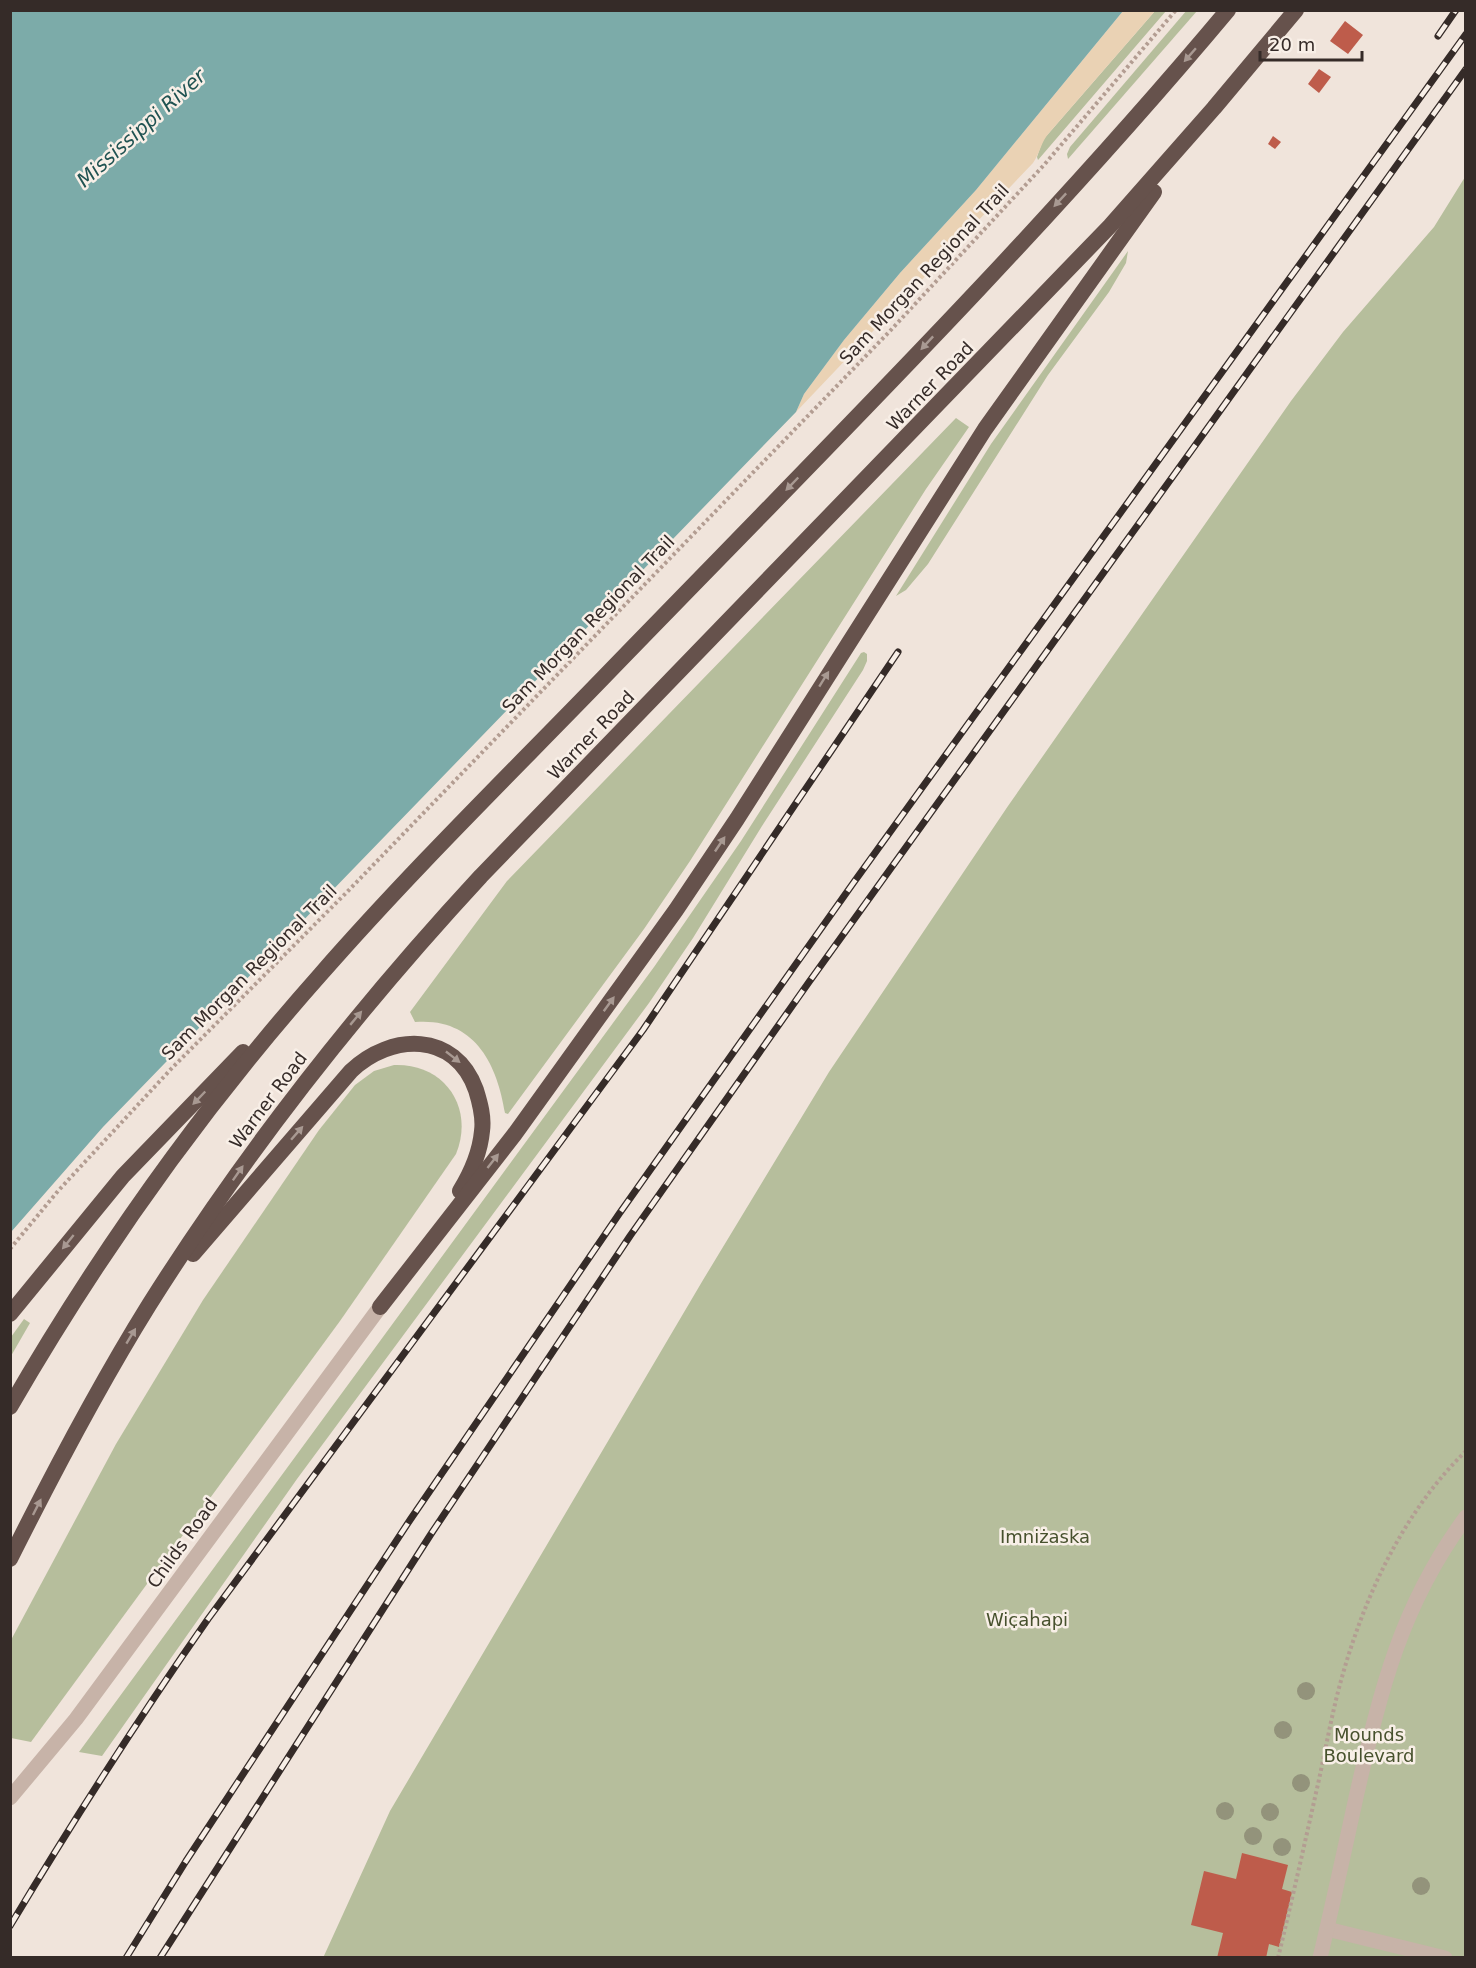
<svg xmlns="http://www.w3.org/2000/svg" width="1476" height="1968" font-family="'DejaVu Sans',sans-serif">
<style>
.green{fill:#b6be9c}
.sand{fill:#ead2b4}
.water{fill:#7caba9}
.building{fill:#be5c4b}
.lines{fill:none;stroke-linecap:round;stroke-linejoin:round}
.path{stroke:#b39d92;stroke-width:4;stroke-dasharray:3 3;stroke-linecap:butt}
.minor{stroke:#c7b3a8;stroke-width:15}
.tertiary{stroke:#c7b3a8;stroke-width:15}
.trunk{stroke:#66524c;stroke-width:16}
.rail-casing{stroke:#352b28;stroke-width:7}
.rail{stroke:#f8efe7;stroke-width:4.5;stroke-dasharray:14;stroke-linecap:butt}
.tree{fill:#93937b}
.oneway{fill:#a89992}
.labels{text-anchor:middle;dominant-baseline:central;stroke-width:5;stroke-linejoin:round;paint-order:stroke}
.street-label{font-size:18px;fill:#352b28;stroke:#f8efe7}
.park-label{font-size:18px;fill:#47512d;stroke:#f8efe7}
.water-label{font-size:20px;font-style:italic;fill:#205352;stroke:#f8efe7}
</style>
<rect width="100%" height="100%" fill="#f0e4db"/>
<g class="green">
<polygon points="1187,10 1197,11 1068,159 1067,154 1070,147"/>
<polygon points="1155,11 1166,11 1038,160 1037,157 1043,139 1049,133"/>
<polygon points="1465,177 1465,1957 323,1958 390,1811 703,1280 829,1072 1008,806 1291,401 1343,332 1434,227"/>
<polygon points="1128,251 1126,263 1109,292 1048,375 928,564 906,590 896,596 991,444"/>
<path d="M956 418 969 427 926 489 690 861 644 929 508 1114 505 1113C497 1063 474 1017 415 1022L410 1012 507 881Z"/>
<polygon points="864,652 867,654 867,661 863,670 762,826 693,938 649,1003 297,1479 102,1756 79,1752 654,967 741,841 861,653"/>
<path d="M394 1065C444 1063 475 1107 456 1154L340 1321 31 1742 11 1738V1640L116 1444 203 1300 319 1130 355 1085 374 1071Z"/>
<polygon points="24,1319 30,1323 11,1356 11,1337"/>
</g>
<path class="sand" d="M1123 11H1155L1049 133C1041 142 1040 153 1033 163L796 412 804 394 844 340 900 273 976 190Z"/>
<polygon class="water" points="11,10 1123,11 976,190 900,273 844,340 804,394 796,412 103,1127 11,1232"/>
<g class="building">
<polygon points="1345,21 1363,35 1348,54 1330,41"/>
<polygon points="1319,69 1331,77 1319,93 1308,84"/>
<polygon points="1273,136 1281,142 1275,149 1268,144"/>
<polygon points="1242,1853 1288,1865 1282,1889 1292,1892 1279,1947 1269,1944 1266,1958 1217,1958 1223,1933 1191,1925 1204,1871 1236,1879"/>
</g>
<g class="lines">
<g class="path">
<polyline points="10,1249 58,1191 172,1068 348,891 890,331 1044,165 1176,10"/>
<path d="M1278 1958C1292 1900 1305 1842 1318 1784 1326 1748 1332 1712 1342 1677 1365 1595 1404 1511 1466 1451"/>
</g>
<polyline class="minor" points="10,1798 76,1719 380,1307"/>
<g class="tertiary">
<polyline points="1327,1929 1445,1958"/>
<path d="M1320 1958C1333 1903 1345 1848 1357 1793 1381 1689 1401 1605 1466 1517"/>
</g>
<g class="trunk">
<path d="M193 1254 351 1071C391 1033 455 1031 476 1090 480 1103 484 1117 482 1131 480 1153 471 1173 460 1191"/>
<polyline points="380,1307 514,1135 676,910 737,819 985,429 1154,192"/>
<polyline points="10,1314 123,1176 243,1052"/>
<path d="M10 1407C99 1253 202 1108 320 975 410 872 508 776 603 678 815 459 1032 244 1228 10"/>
<path d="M10 1559C53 1473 98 1387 149 1305 246 1151 358 1009 481 876L1110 226 1214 108 1296 10"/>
</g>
<defs>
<g id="rail">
<polyline points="1438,36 1456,10"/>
<path d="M10 1926C73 1821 138 1719 208 1619L643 1030 898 652"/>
<polyline points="126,1958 186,1861 410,1520 619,1214 854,882 1466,34"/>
<polyline points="160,1958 431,1534 630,1236 809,982 1466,69"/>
</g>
</defs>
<use href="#rail" class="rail-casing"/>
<use href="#rail" class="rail"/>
</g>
<g class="tree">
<circle cx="1306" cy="1691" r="9"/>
<circle cx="1283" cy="1730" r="9"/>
<circle cx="1301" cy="1783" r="9"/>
<circle cx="1225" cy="1811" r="9"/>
<circle cx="1270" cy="1812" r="9"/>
<circle cx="1253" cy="1836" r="9"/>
<circle cx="1282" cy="1847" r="9"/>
<circle cx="1421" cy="1886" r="9"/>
</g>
<defs><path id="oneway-solid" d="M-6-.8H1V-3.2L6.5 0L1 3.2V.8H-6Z" transform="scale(1.5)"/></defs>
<g class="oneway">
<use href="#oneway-solid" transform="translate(1190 55) rotate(131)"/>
<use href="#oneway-solid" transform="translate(1060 200) rotate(133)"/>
<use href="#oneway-solid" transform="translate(927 343) rotate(133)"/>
<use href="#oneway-solid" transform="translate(792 484) rotate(134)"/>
<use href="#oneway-solid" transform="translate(824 679) rotate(-58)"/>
<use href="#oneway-solid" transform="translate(720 844) rotate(-56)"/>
<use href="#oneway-solid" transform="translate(609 1004) rotate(-54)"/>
<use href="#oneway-solid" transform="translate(356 1018) rotate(-50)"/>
<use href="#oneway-solid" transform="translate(453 1057) rotate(38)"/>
<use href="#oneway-solid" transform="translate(199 1098) rotate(134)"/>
<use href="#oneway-solid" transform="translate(297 1133) rotate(-49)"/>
<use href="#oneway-solid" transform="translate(493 1161) rotate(-52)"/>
<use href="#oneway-solid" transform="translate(238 1173) rotate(-55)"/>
<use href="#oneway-solid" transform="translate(68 1242) rotate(129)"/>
<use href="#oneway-solid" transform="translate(131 1336) rotate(-59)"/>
<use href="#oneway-solid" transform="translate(37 1507) rotate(-63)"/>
</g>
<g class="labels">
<g class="street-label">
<text transform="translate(924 274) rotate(-47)">Sam Morgan Regional Trail</text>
<text transform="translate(930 386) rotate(-46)">Warner Road</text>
<text transform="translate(588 624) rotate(-46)">Sam Morgan Regional Trail</text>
<text transform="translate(591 735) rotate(-46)">Warner Road</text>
<text transform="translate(249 972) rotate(-45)">Sam Morgan Regional Trail</text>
<text transform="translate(268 1100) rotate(-53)">Warner Road</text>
<text transform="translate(182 1543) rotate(-54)">Childs Road</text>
</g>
<g class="park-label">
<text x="1045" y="1536">Imniżaska</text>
<text x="1027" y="1619">Wic̣aḣapi</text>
<text x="1369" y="1734">Mounds<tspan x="1369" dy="21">Boulevard</tspan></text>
</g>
<g class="water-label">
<text transform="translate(141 128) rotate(-42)">Mississippi River</text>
</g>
</g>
<rect width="1476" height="1968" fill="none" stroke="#352b28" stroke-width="24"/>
<path d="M1260 51v9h102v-9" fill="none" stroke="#352b28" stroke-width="3"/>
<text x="1269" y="51" font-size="18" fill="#352b28" stroke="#f8efe7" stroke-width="4.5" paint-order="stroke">20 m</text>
</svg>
